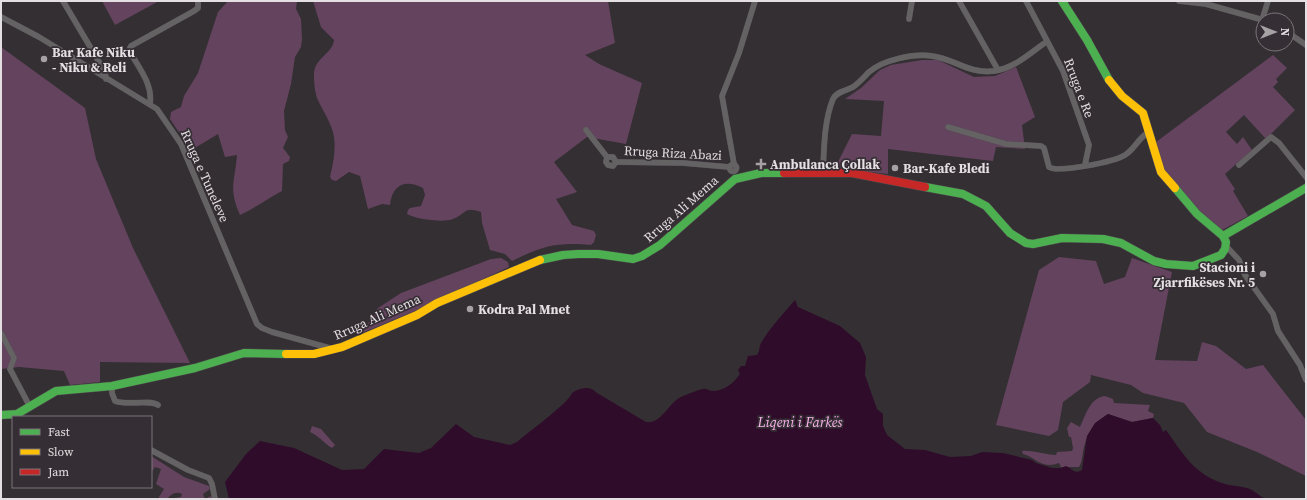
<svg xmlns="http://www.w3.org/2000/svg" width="1307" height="500" font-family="'Source Serif 4',serif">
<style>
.green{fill:#64435e}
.water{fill:#2f0c2a}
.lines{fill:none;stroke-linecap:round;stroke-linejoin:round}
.street-casing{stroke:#504c4f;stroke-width:6}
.fast-casing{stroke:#504c4f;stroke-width:9}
.slow-casing{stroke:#504c4f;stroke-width:9}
.jam-casing{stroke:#504c4f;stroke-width:9}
.street{stroke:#656264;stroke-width:5.5}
.fast{stroke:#4caf50;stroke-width:8}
.slow{stroke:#ffc107;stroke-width:8}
.jam{stroke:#c62828;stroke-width:8}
.poi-dot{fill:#a6a1a5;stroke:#352e34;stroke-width:1.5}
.labels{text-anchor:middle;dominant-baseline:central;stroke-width:3.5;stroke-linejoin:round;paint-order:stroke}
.poi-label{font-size:13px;font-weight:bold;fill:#e4dfe2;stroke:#352e34;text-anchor:start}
.street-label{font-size:13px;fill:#e4dfe2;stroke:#352e34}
.water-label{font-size:14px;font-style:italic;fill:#f9b3ec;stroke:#352e34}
</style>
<rect width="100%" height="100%" fill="#342f33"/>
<g class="green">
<polygon points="102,1 159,1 115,25"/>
<path d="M228 1H297L296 9 301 19 302 39 301 47 295 57 291 84 284 111 285 130 288 137 283 148 290 157 289 161 283 164 282 191C267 199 255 208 240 215 228 188 235 182 237 155L225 157 218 134 193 149 189 147 170 119 171 112 181 107 184 96 198 73 218 12Z"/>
<path d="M313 1H608L615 43 585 55 599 64 642 83 626 144 587 137 554 162 577 192 556 199 572 225 594 231 596 235 594 242 591 245C556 242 543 246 512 261L505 254 490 250 482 223 481 212C464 206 467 213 453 219 444 223 415 219 407 214L408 210 410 208 421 206 425 195 423 188C406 179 392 184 390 205L382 204 368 209 360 176 349 172 336 181 332 180 330 177C333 164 336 151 334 137 332 123 322 110 317 98 315 92 314 83 314 76 313 58 333 54 334 40L321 27Z"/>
<polygon points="1,47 85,108 96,159 133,248 190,363 100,362 100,382 70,385 64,371 19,367 1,369"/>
<polygon points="1273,55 1287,68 1276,79 1278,82 1273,87 1295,110 1266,139 1244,115 1226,132 1237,144 1243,137 1252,150 1225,174 1235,189 1233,191 1248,216 1222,230 1202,214 1164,171 1156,142"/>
<polygon points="922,60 938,60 974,77 995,76 1016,67 1035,117 1022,125 1025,149 996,147 993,161 888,149 888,174 835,168 852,134 881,136 884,101 845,99 861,88 880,70 891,65"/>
<polygon points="1059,257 1096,261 1104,284 1125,277 1132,258 1172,272 1155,360 1197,361 1202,342 1216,346 1246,369 1263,365 1306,420 1306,476 1257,452 1207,432 1184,403 1143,393 1131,385 1091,375 1090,382 1063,402 1058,430 1049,436 996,425 1039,270"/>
<polygon points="501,258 508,262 509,267 415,311 362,333 378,308 401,293 491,259"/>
<path d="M1105 396 1113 399 1114 403 1150 405 1148 411 1154 414 1153 418 1132 422 1108 414C1092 424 1087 433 1083 452 1082 458 1082 462 1079 467H1061L1059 463C1056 464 1052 465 1049 465 1039 465 1032 456 1023 454L1022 451C1033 450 1045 455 1056 455L1057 452 1072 451 1073 448 1071 437H1069L1067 428 1071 422 1080 427C1086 414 1090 398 1105 396Z"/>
<path d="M312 426 321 429 335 445 332 448C323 443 321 437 310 432Z"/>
<path d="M151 456 184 477 209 486 210 489 203 494 204 497 205 499 211 496 213 499H169L181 497 182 494C176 491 171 494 167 499H159V497L164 489 156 484 161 469 155 467 151 473Z"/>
</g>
<path class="water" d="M795 300 798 307 840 326 860 343 866 357 865 375 877 409 883 414V426L887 435 905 449 925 450 950 457 971 456 982 452 1003 453 1032 460 1036 463 1052 468H1061L1066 466C1072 468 1074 475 1082 470L1087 436 1095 423 1108 414 1132 422 1153 418 1160 425 1163 432 1166 430C1182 453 1196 476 1225 484 1233 486 1242 486 1250 489 1257 492 1260 498 1268 499H229L225 482 246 454 260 441 294 448 342 470 364 469 384 449 419 453 431 448 456 424 474 437 510 445 517 442C527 433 570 402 572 393 579 388 590 385 597 393L646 422C663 424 668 402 683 396 686 395 700 389 703 389 706 388 709 391 712 391 724 391 733 384 740 374L738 370 741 366H745L748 356 757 355C760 351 759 347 761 343 769 329 784 313 795 300Z"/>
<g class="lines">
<defs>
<g id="street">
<polyline points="63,1 105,72 106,79"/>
<polyline points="959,1 998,70"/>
<polyline points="1026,1 1063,71 1089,145 1085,165"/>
<polyline points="1179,1 1206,4 1263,20"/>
<polyline points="1,17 39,37 157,109 181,144 257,324 262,328 272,332 333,349"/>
<polyline points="909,19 912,1"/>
<polyline points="1262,20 1268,1"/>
<polyline points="1287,32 1306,45"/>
<path d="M150 103C153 84 138 67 129 50L131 46 194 11 198 8V1"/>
<path d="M948 127 1006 144 1041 146 1044 148 1049 167C1058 173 1114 162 1125 155 1135 149 1138 138 1149 132"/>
<polyline points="586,130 607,157"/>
<polyline points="607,157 606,162 608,165 613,166 616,162"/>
<polyline points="607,157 613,157 616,162"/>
<polyline points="616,162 683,163 729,167"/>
<polyline points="734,164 722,96 739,53 755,1"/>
<circle cx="733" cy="168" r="3.5"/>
<polyline points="1239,165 1271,137 1279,143 1306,177"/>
<path d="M823 172C824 148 824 121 833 99 837 91 846 91 853 87 859 83 864 77 869 72 883 60 914 53 932 56 955 59 968 74 994 71 1015 68 1030 53 1046 42"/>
<polyline points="1226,246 1239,260 1245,275 1273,314 1278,331 1300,365 1306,380"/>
<polyline points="1,333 14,358 10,369 30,407"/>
<path d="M112 386V393L115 401C128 406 149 399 158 405"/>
<polyline points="151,450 188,470 209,478 212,484 215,499"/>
</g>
<g id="fast">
<polyline points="1062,1 1087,40 1109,80"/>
<polyline points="925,187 963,194 986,206 1010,233 1026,243 1033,244 1062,238 1103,239 1121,243 1154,261 1166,264 1193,266 1221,255 1225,249 1226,242 1223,236 1197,214 1175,188"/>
<polyline points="1223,236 1306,188"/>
<polyline points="540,260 563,255 578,254 598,254 633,259 642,256 660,245 735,179 761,173 784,173"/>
<polyline points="1,415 17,414 56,391 112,386 195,368 244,353 286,354"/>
</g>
<g id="slow">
<polyline points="1109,80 1122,96 1143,113 1161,172 1175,188"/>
<polyline points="286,354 314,354 342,347 417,315 437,303 540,260"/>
</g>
<polyline id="jam" points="784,173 852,173 925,187"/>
</defs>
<use href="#street" class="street-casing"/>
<use href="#fast" class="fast-casing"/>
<use href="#slow" class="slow-casing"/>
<use href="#jam" class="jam-casing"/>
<use href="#street" class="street"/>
<use href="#fast" class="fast"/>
<use href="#slow" class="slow"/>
<use href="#jam" class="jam"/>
</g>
<g class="poi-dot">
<circle cx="44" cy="59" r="4"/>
<path d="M759 158h4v4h4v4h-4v4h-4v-4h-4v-4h4z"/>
<circle cx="895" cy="168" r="4"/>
<circle cx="1263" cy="274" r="4"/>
<circle cx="470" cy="309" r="4"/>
</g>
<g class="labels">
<g class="poi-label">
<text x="52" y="52">Bar Kafe Niku<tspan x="52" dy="15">- Niku &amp; Reli</tspan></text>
<text x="770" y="164">Ambulanca Çollak</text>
<text x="903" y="168">Bar-Kafe Bledi</text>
<text x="1255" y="267" text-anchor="end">Stacioni i<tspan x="1255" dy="15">Zjarrfikëses Nr. 5</tspan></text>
<text x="478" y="309">Kodra Pal Mnet</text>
</g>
<g class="street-label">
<text transform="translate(1079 88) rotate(69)">Rruga e Re</text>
<text transform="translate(673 153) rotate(3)">Rruga Riza Abazi</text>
<text transform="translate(205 176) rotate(66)">Rruga e Tuneleve</text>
<text transform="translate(681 209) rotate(-41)">Rruga Ali Mema</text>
<text transform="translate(377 317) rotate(-24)">Rruga Ali Mema</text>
</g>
<g class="water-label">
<text x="800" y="422">Liqeni i Farkës</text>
</g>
</g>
<rect width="1307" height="500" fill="none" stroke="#e4dfe2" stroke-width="4"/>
<rect x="12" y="416" width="140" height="72" fill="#352e34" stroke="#7b757a"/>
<rect x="20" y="429" width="20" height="6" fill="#4caf50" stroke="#7b757a"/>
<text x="48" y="436" font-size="12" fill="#e4dfe2">Fast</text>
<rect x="20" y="449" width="20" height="6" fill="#ffc107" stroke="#7b757a"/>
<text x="48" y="456" font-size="12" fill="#e4dfe2">Slow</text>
<rect x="20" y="469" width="20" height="6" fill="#c62828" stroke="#7b757a"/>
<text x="48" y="476" font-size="12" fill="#e4dfe2">Jam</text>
<g transform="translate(1275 32) rotate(90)"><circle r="19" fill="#352e34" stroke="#7b757a"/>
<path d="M0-3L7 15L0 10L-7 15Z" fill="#a6a1a5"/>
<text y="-6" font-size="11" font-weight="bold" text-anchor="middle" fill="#e4dfe2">N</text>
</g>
</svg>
